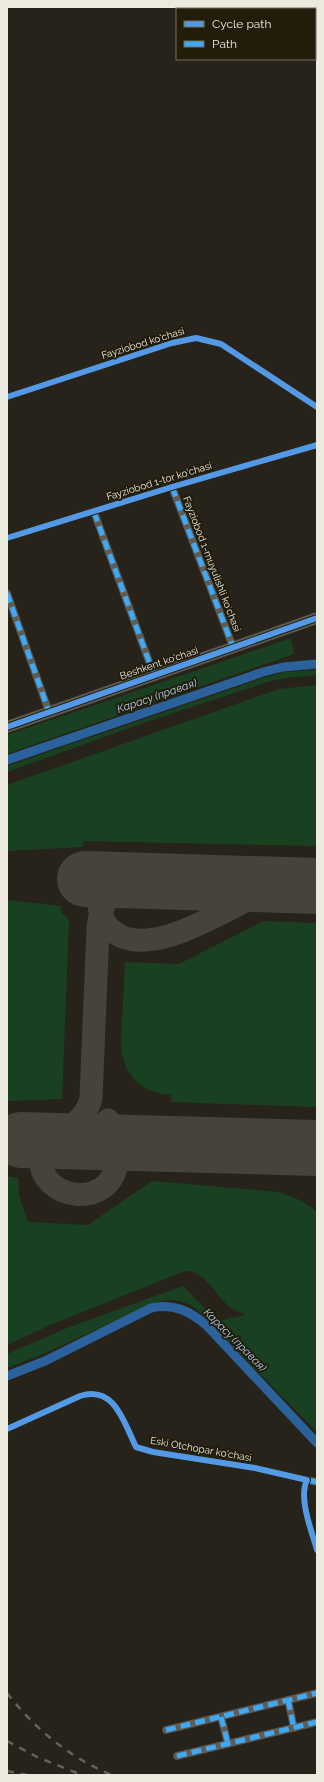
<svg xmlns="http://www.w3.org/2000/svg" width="324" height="1782" font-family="Raleway,sans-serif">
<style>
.green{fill:#194121}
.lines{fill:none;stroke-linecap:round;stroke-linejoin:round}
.canal{stroke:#2c629b;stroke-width:9}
.taxiway{stroke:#46433a;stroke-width:23}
.runway{stroke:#46433a;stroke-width:56}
.street-casing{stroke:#434039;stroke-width:8}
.secondary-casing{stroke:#434039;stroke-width:12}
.street{stroke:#5e5c55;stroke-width:7}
.secondary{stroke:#5f5e55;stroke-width:11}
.rail{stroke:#64635b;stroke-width:2.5;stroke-dasharray:7 7;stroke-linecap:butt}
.quiet{stroke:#3fa9f5;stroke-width:5;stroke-dasharray:10 5;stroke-linecap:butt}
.cycleway-casing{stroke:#221d0b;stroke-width:8}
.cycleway{stroke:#5399e6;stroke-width:6}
.labels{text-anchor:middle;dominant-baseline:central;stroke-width:4;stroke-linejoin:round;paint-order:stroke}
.street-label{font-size:10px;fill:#ece9de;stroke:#221d0b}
.water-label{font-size:11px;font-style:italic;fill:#b1d0f3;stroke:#221d0b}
</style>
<rect width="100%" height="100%" fill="#27231a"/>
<g class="green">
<polygon points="291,638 294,654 7,754 7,735"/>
<polygon points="317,670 317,675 285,678 268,682 143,723 7,772 7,766 263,678 284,672"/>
<polygon points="317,685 317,846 83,841 83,847 7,851 7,785 279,689"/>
<polygon points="7,900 61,906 61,913 67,917 69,921 62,1099 7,1101"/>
<path d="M264 921 317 923V1107L171 1102V1095C140 1093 123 1075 121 1044L125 962 179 964Z"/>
<path d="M7 1176 18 1178 19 1196 28 1222 88 1225 152 1181 278 1192C293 1197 305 1201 317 1212V1432L198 1311 191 1305 179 1301 169 1300 154 1303 41 1355 7 1368V1354L67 1328 183 1286 217 1321 245 1315C241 1312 235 1311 231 1308 216 1297 207 1271 185 1271L50 1325 7 1345Z"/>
</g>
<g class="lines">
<g class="canal">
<polyline points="7,760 263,672 283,667 317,664"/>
<path d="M7 1376 45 1361 151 1308C173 1303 190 1311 206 1325L317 1443"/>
</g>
<g class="taxiway">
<polyline points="125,869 142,869 171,881"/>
<path d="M99 905C100 916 105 926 115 933 155 960 232 904 270 889 277 886 284 885 291 885"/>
<path d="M108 1120C122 1138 142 1142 164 1144"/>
<path d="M111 1124C117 1136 119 1148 117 1162 110 1212 39 1199 41 1159 42 1131 84 1132 91 1098L98 929C100 901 113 887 140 880"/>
<polyline points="279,1147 300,1150 317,1156"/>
</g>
<g class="runway">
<polyline points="85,879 317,886"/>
<polyline points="21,1140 317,1148"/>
</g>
<defs>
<g id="street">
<polyline points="7,397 172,343 196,338 221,344 317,407"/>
<polyline points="172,487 233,647"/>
<polyline points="94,512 154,675"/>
<polyline points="7,538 172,487 317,445"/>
<polyline points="7,593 49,712"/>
<path d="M7 1429 80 1396C115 1385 124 1423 136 1447L153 1452 255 1468 307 1480C298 1498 312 1532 317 1550"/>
<polyline points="307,1480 317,1482"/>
<polyline points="288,1700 294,1728"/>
<polyline points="221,1717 228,1744"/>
<polyline points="166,1730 317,1693"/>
<polyline points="177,1756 317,1722"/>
</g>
<polyline id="secondary" points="7,727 317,618"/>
</defs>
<use href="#street" class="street-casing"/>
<use href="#secondary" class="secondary-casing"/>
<use href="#street" class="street"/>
<use href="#secondary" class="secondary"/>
<g class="rail">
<path d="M7 1693C35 1729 70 1758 112 1775"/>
<polyline points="7,1741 37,1757 82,1775"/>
<polyline points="7,1771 27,1775"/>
</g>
<g class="quiet">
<polyline points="172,487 233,647"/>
<polyline points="94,512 154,675"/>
<polyline points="7,593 49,712"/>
<polyline points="307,1480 317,1482"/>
<polyline points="288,1700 294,1728"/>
<polyline points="221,1717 228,1744"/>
<polyline points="166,1730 317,1693"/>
<polyline points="177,1756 317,1722"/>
</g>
<defs>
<g id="cycleway">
<polyline points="7,397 172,343 196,338 221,344 317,407"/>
<polyline points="7,538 172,487 317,445"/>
<polyline points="7,727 317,618"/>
<path d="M7 1429 80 1396C115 1385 124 1423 136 1447L153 1452 255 1468 307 1480C298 1498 312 1532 317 1550"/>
</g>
</defs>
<use href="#cycleway" class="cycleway-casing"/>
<use href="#cycleway" class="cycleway"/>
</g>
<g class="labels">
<g class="street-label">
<text transform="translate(143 343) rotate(-17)">Fayziobod ko'chasi</text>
<text transform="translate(159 481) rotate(-17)">Fayziobod 1-tor ko'chasi</text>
<text transform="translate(212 564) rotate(69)">Fayziobod 1-muyulishli koʻchasi</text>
<text transform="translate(159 663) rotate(-19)">Beshkent ko'chasi</text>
<text transform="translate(201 1449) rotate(10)">Eski Otchopar ko'chasi</text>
</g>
<g class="water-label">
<text transform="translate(157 696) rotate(-19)">Карасу (правая)</text>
<text transform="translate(235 1340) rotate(45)">Карасу (правая)</text>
</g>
</g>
<rect width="324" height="1782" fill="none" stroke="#ece9de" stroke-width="16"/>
<rect x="176" y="8" width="140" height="52" fill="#221d0b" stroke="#736f5f"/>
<rect x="184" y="21" width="20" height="6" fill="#5399e6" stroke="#736f5f"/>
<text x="212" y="28" font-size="12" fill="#ece9de">Cycle path</text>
<rect x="184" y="41" width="20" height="6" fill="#3fa9f5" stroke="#736f5f"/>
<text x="212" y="48" font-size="12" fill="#ece9de">Path</text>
</svg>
